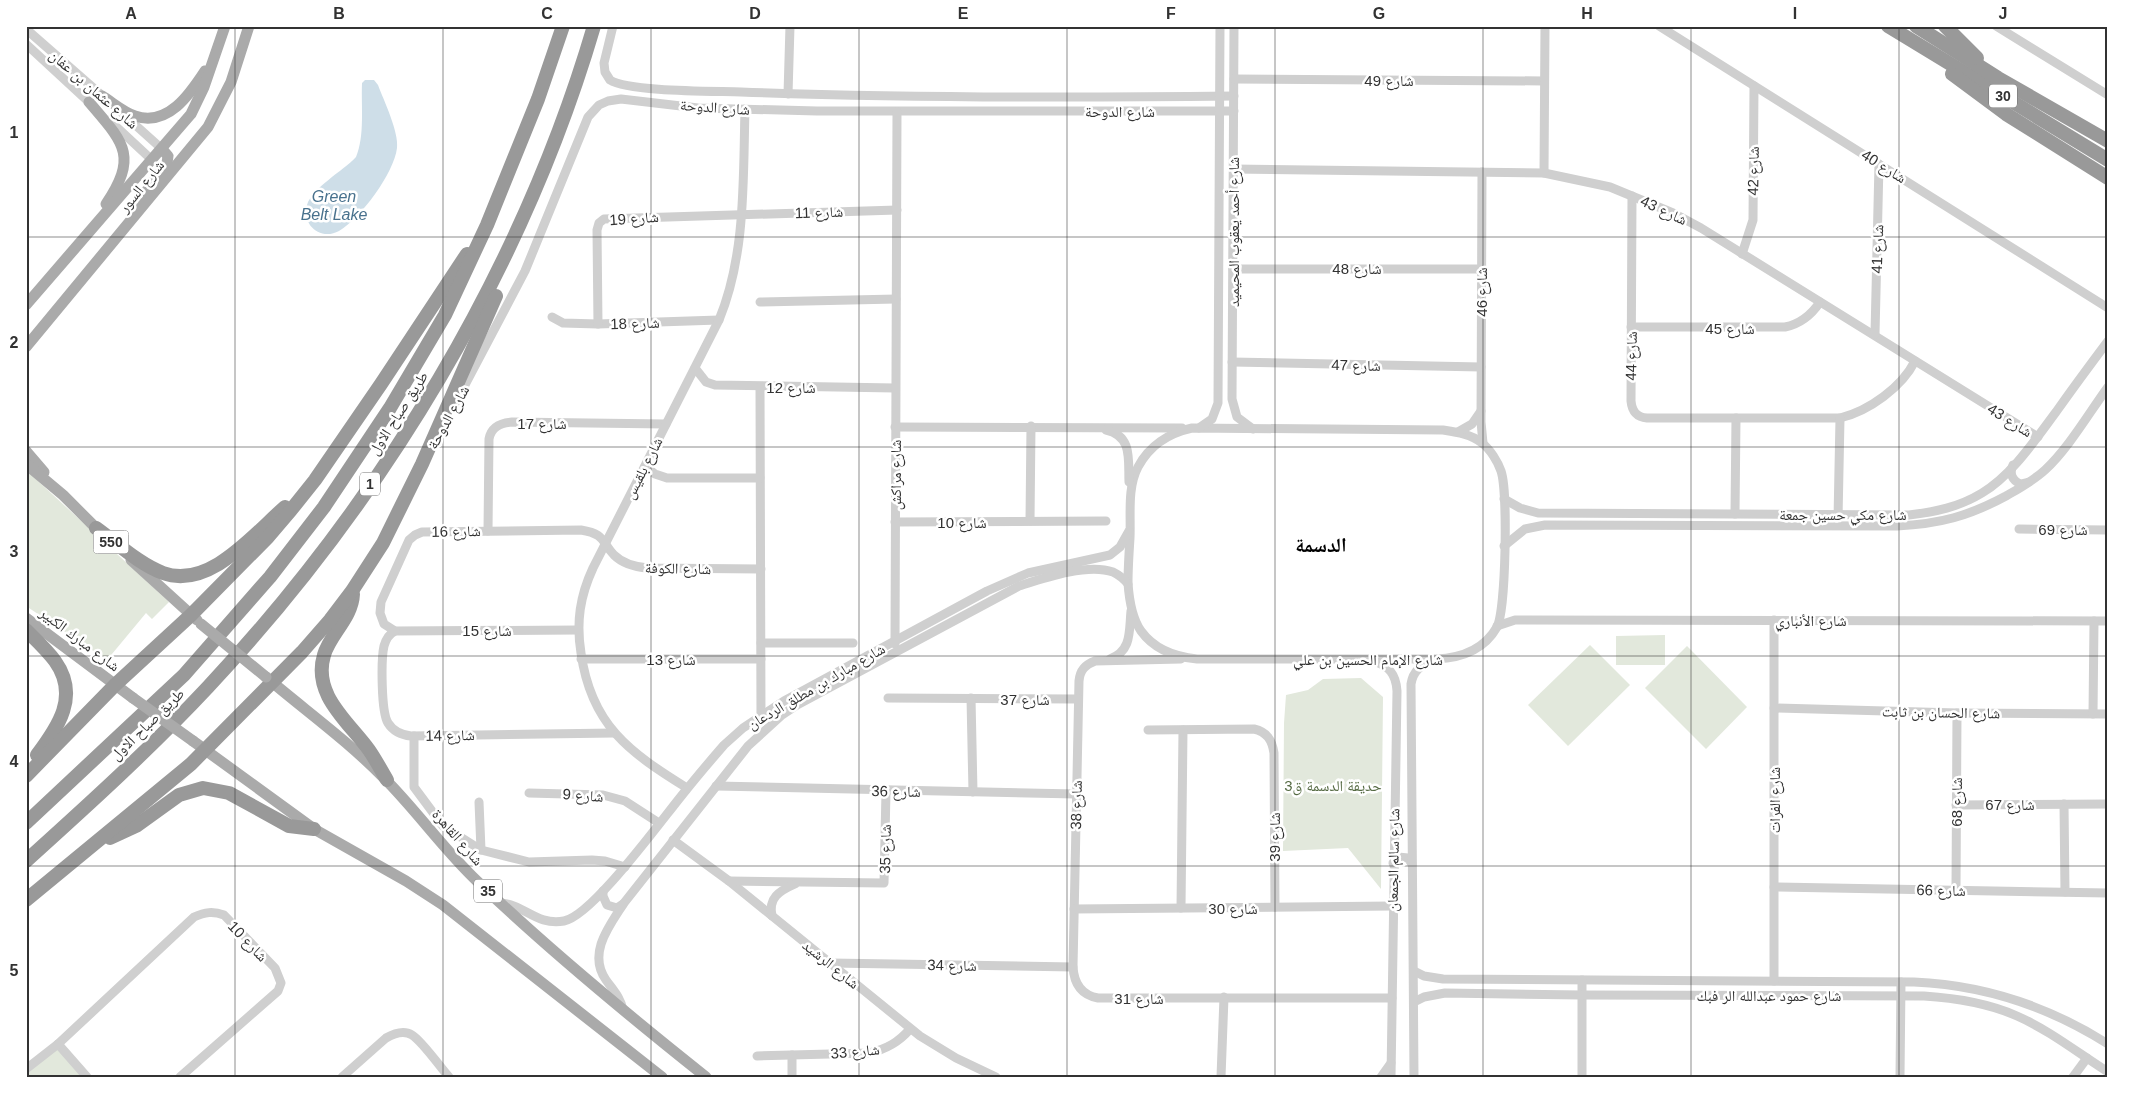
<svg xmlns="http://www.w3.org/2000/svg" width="2134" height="1103" font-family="Helvetica,'Noto Naskh Arabic',sans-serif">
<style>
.green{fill:#e2e8dc}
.water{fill:#cedee8}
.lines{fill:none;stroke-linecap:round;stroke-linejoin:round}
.minor{stroke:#cfcfcf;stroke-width:9}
.major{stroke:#aaa;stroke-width:11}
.highway{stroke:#999;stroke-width:14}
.major-bridge{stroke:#aaa;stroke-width:11}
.grid{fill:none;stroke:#323232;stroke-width:1;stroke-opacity:0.55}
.labels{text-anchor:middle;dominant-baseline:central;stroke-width:5;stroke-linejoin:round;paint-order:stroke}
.shield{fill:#fff;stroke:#707070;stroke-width:1}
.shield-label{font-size:14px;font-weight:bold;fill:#323232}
.street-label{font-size:15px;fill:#323232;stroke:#fff}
.park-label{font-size:15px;fill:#556a43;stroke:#fff}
.water-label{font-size:16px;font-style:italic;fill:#48718d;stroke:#fff}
.district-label{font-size:20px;font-weight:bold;fill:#000;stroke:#fff}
.neatline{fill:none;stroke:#323232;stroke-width:2}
.grid-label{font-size:16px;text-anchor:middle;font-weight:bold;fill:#323232}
</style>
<rect width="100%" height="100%" fill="#fff"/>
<g class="green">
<polygon points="26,470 169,602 152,619 146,613 107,660 26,606"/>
<polygon points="1665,635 1665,665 1616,665 1616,636"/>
<polygon points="1590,645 1630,685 1568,746 1528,705"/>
<polygon points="1687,646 1747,707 1706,749 1645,688"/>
<polygon points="1361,678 1383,697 1381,889 1348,848 1283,851 1284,723 1286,695 1308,690 1323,679"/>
<polygon points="54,1044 82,1077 26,1077 26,1067"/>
</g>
<path class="water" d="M365 80H374L378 85C384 101 399 132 397 148 394 173 361 218 339 231 321 241 301 225 307 205 312 188 343 171 356 157 365 136 361 106 362 83Z"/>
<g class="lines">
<g class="minor">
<path d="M613 26 604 63 605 72 610 80C629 92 715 91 741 92 906 98 1070 98 1234 96"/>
<polyline points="1234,26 1232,399 1237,417 1253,429"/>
<polyline points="1659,26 2108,308"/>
<polyline points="1996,26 2108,95"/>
<polyline points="26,29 107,100"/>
<polyline points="26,44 92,105"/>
<polyline points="1234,79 1544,81"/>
<polyline points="788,94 790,26"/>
<polyline points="122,113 162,149"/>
<polyline points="109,120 152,160"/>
<polyline points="1233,169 1544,173 1610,187 1673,213 1701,228 2038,437"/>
<polyline points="1482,172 1481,422 1483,443"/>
<polyline points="1544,173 1545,26"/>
<path d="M1632 196 1631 401C1632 411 1636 417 1647 418H1840C1869 411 1902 387 1915 361"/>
<polyline points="1742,254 1753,220 1754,86"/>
<polyline points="1233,269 1481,269"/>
<polyline points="760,302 896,299"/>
<polyline points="552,317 563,323 598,324 719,320"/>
<polyline points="598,324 597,230 599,223 604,219 897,210"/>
<path d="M1631 327H1785C1800 324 1812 314 1820 302"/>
<polyline points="1875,334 1879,164"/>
<polyline points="1232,362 1481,367"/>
<polyline points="695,368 706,382 715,385 895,388"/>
<polyline points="760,387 761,717"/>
<polyline points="456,402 525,271 588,117 599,105 608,101 621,99 698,108 817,111 1234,111"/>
<polyline points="895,427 1182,428"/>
<path d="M1192 428 1443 430C1456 432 1471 434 1482 443 1490 449 1498 462 1501 471 1508 491 1506 610 1497 627 1484 650 1461 658 1436 659H1197C1176 657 1154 649 1141 631 1132 618 1129 598 1128 583 1128 568 1129 553 1130 538 1131 515 1127 488 1138 467 1149 446 1169 433 1192 428Z"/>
<polyline points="1199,428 1212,419 1218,403 1220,26"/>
<path d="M1106 430C1133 436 1128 460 1129 482"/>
<polyline points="1458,432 1472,424 1481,411"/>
<path d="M2013 465C2009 473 2012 481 2021 484L2029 482"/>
<polyline points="645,466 655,474 667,478 760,478"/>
<path d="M1504 499 1520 508 1538 513 1909 515C1935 512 1959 507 1982 493 2012 475 2035 440 2056 412 2073 388 2090 365 2108 341"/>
<polyline points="1735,514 1736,418"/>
<polyline points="1838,520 1840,418"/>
<polyline points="1030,521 1031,426"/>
<polyline points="895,522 1106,521"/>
<polyline points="2019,529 2108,530"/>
<path d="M488 531 489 439C491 427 500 423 512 422L666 424"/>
<path d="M1504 546 1525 529 1545 525 1897 526C1940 524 1969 516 2006 496 2020 488 2033 481 2045 470 2068 449 2089 413 2108 387"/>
<polyline points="1497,626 1515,620 2108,621"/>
<path d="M578 630 395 631 384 624 380 613 381 602 409 540 415 535 422 532 581 530C605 534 601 541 614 555 623 564 636 567 648 568L761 569"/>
<path d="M395 631C389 634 386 639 384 646 381 659 381 712 388 723 393 731 402 735 411 736L614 733"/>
<polyline points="761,643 853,643"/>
<polyline points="895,644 897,112"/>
<polyline points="581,659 761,659"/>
<path d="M1110 659C1132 651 1129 631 1131 611"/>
<path d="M1181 659 1095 661C1085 665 1080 670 1079 681L1073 967C1074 983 1081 995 1098 998H1392"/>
<path d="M1373 661C1389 666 1396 674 1397 691L1391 1077"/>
<polyline points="888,698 1078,699"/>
<polyline points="971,698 973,792"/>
<polyline points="1774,708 1957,713 2108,714"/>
<polyline points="2093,714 2094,621"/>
<path d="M1148 730 1254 729C1267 732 1272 740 1274 753L1275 907"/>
<polyline points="414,736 414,787 443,826 481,850 529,862 592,860 605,861 625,867"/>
<polyline points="716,786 1076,794"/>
<path d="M687 788C629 752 591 725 581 653 576 622 580 596 593 568L719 320C746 255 743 179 745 109"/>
<polyline points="529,793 603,795 625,801 659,823"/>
<polyline points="479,802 481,850"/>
<polyline points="2064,804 2065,892"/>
<polyline points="1956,805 2108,804"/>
<polyline points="673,840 729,881 920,1036 956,1058 996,1077"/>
<polyline points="1393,863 1398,857 1408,858 1412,864"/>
<polyline points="729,881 884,883 886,791"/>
<polyline points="1774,887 2108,893"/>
<polyline points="1956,890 1957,713"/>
<polyline points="603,891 603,896 607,905 617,908 623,904"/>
<path d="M500 903C524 904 536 926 564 921 593 916 665 815 687 789 699 774 711 760 724 745L743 728 784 701 987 591 1028 573 1110 555 1120 547 1129 531"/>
<polyline points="1181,908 1183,730"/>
<polyline points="1074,909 1392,906"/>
<path d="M772 916C768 898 779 891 795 884"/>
<polyline points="831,963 1073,967"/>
<path d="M1414 971 1424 976 1443 979 1914 982C1985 985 2048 1006 2108 1044"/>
<polyline points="1582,980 1582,1077"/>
<polyline points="1774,981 1774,620"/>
<path d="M1414 1002 1424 997 1445 993 1582 995 1924 996C1955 998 1988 1003 2017 1016 2049 1030 2078 1053 2108 1072"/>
<path d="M623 1010C621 998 613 990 606 980 587 953 610 925 624 903L748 746 782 715 797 705 1019 586C1044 578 1087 563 1113 572 1119 575 1124 579 1128 584"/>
<polyline points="58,1044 87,1077"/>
<path d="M757 1056 869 1053C887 1049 899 1042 910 1029"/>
<path d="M26 1069 58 1044 194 917C205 912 213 911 224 915L275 968 281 983 278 991 180 1077"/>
<path d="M342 1077 386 1038C393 1034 404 1030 412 1035 422 1041 440 1067 449 1077"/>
<polyline points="792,1077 792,1055"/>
<polyline points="1221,1077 1224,997"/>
<polyline points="1381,1077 1391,1063"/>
<path d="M1414 1077 1411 684C1413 671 1421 665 1433 660"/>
<polyline points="1900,1077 1901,982"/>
<polyline points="2073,1077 2087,1058"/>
</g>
<g class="major">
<path d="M102 96C112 102 123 112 135 116 168 127 190 94 205 71"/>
<path d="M89 102C123 142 139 155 106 204"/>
<polyline points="137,204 167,163 168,156 162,149"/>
<polyline points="26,305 191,114 204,87 225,26"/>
<polyline points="26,347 208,127 231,82 249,26"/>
<polyline points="26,451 44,472"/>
<polyline points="26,464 63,495 102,534"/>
<polyline points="131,560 197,620"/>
<polyline points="26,618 133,698"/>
<path d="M266 677C306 711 348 741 384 778 417 811 444 850 478 882 550 951 628 1015 706 1077"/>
<polyline points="193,741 314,829 406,881 443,905 662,1077"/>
</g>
<g class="highway">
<polyline points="1888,26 2108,160"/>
<polyline points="1916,26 1998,78 2108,141"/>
<polyline points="1945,26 1977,58"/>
<polyline points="1952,74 2006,114 2108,178"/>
<path d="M96 528C117 543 139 564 163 573 209 590 254 534 285 507"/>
<path d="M353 594C352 618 330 634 324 655 312 695 349 722 369 750 376 760 381 770 387 780"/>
<path d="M26 630C36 640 47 650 55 661 80 696 58 727 37 755"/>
<polyline points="26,776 115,685 191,615 268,537 291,510 315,480 381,384 467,254"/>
<polyline points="26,823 184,675 270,577 324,507 390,408 445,315 487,225 538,99 563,26"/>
<polyline points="110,838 136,826 179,795 203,788 229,793 289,826 314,829"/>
<path d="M26 861C88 805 151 748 208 687 382 501 522 271 594 26"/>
<polyline points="26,900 191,764 302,652 330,620 352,591 383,543 422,464 496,296"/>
</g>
<g class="major-bridge">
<polyline points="201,624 266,677"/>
<polyline points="133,698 193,741"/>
</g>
</g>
<path class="grid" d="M235 26V1077M443 26V1077M651 26V1077M859 26V1077M1067 26V1077M1275 26V1077M1483 26V1077M1691 26V1077M1899 26V1077M26 237H2108M26 447H2108M26 656H2108M26 866H2108"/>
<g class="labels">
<g class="shield">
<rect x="1989" y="84.5" width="28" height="23" rx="4"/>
<rect x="360" y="472.5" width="20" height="23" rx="4"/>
<rect x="93.5" y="530.5" width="35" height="23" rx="4"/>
<rect x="474" y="879.5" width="28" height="23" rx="4"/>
</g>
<g class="shield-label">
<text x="2003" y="96">30</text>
<text x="370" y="484">1</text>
<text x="111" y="542">550</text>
<text x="488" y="891">35</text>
</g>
<g class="street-label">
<text x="1389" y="80">شارع 49</text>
<text transform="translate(94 89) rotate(41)">شارع عثمان بن عفان</text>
<text transform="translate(715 107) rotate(4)">شارع الدوحة</text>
<text x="1120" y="111">شارع الدوحة</text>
<text transform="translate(1884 166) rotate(32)">شارع 40</text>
<text transform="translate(1753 171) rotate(-89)">شارع 42</text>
<text transform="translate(141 186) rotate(-51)">شارع السور</text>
<text transform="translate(1664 210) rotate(25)">شارع 43</text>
<text transform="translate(819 212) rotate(-2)">شارع 11</text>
<text transform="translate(634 218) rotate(-4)">شارع 19</text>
<text transform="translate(1233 232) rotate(-90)">شارع أحمد يعقوب المحيميد</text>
<text transform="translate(1877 249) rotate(-88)">شارع 41</text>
<text x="1357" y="268">شارع 48</text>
<text transform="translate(1481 292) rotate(-90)">شارع 46</text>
<text transform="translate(635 323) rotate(-2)">شارع 18</text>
<text x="1730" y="328">شارع 45</text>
<text transform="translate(1631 356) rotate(-89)">شارع 44</text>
<text transform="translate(1356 365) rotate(1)">شارع 47</text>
<text x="791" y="387">شارع 12</text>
<text transform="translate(398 413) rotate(-57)">طريق صباح الاول</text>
<text transform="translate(448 417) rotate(-61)">شارع الدوحة</text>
<text transform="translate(2010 420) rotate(32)">شارع 43</text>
<text x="542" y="423">شارع 17</text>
<text transform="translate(643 468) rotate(-63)">شارع بلقيس</text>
<text transform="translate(895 475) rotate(-90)">شارع مراكش</text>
<text x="1843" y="514">شارع مكي حسين جمعة</text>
<text x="962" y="522">شارع 10</text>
<text x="2063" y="529">شارع 69</text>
<text transform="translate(456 531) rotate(-1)">شارع 16</text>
<text transform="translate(678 568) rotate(1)">شارع الكوفة</text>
<text x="1811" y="620">شارع الأنباري</text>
<text x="487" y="630">شارع 15</text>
<text transform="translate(80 639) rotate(37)">شارع مبارك الكبير</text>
<text x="671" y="659">شارع 13</text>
<text x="1368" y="659">شارع الإمام الحسين بن علي</text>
<text transform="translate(816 686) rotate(-30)">شارع مبارك بن مطلق الردعان</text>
<text x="1025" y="699">شارع 37</text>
<text transform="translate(1941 712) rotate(1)">شارع الحسان بن ثابت</text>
<text transform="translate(147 724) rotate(-44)">طريق صباح الاول</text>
<text transform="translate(450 735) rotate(-1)">شارع 14</text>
<text transform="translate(896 791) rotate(1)">شارع 36</text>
<text transform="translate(583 795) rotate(4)">شارع 9</text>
<text transform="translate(1774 800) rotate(-90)">شارع الفرات</text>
<text transform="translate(1956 802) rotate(-90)">شارع 68</text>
<text x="2010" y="804">شارع 67</text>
<text transform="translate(1076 805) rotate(-89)">شارع 38</text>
<text transform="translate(458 837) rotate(49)">شارع القاهرة</text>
<text transform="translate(1274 837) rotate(-90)">شارع 39</text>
<text transform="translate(885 849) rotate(-89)">شارع 35</text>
<text transform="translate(1393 860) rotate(-89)">شارع سالم الجمعان</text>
<text transform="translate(1941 890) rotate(1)">شارع 66</text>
<text x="1233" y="908">شارع 30</text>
<text transform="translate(248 941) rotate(46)">شارع 10</text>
<text transform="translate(831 964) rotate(39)">شارع الرشيد</text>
<text transform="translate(952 965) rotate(1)">شارع 34</text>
<text x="1769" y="995">شارع حمود عبدالله الر فبك</text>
<text x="1139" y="998">شارع 31</text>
<text transform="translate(855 1051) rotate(-5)">شارع 33</text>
</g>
<g class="park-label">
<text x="1333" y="785">حديقة الدسمة ق3</text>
</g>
<g class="water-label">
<text x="334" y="196">Green<tspan x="334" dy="18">Belt Lake</tspan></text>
</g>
<g class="district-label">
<text x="1321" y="545">الدسمة</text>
</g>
</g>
<rect width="2134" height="1103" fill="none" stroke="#ffffff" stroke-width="55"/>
<rect x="28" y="28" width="2078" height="1048" class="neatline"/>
<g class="grid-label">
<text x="131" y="19">A</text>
<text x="339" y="19">B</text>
<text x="547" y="19">C</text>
<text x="755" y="19">D</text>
<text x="963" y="19">E</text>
<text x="1171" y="19">F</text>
<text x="1379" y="19">G</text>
<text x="1587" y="19">H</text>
<text x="1795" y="19">I</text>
<text x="2003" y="19">J</text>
<text x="14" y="138">1</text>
<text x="14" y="348">2</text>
<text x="14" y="557">3</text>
<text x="14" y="767">4</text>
<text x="14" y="976">5</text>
</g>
</svg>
